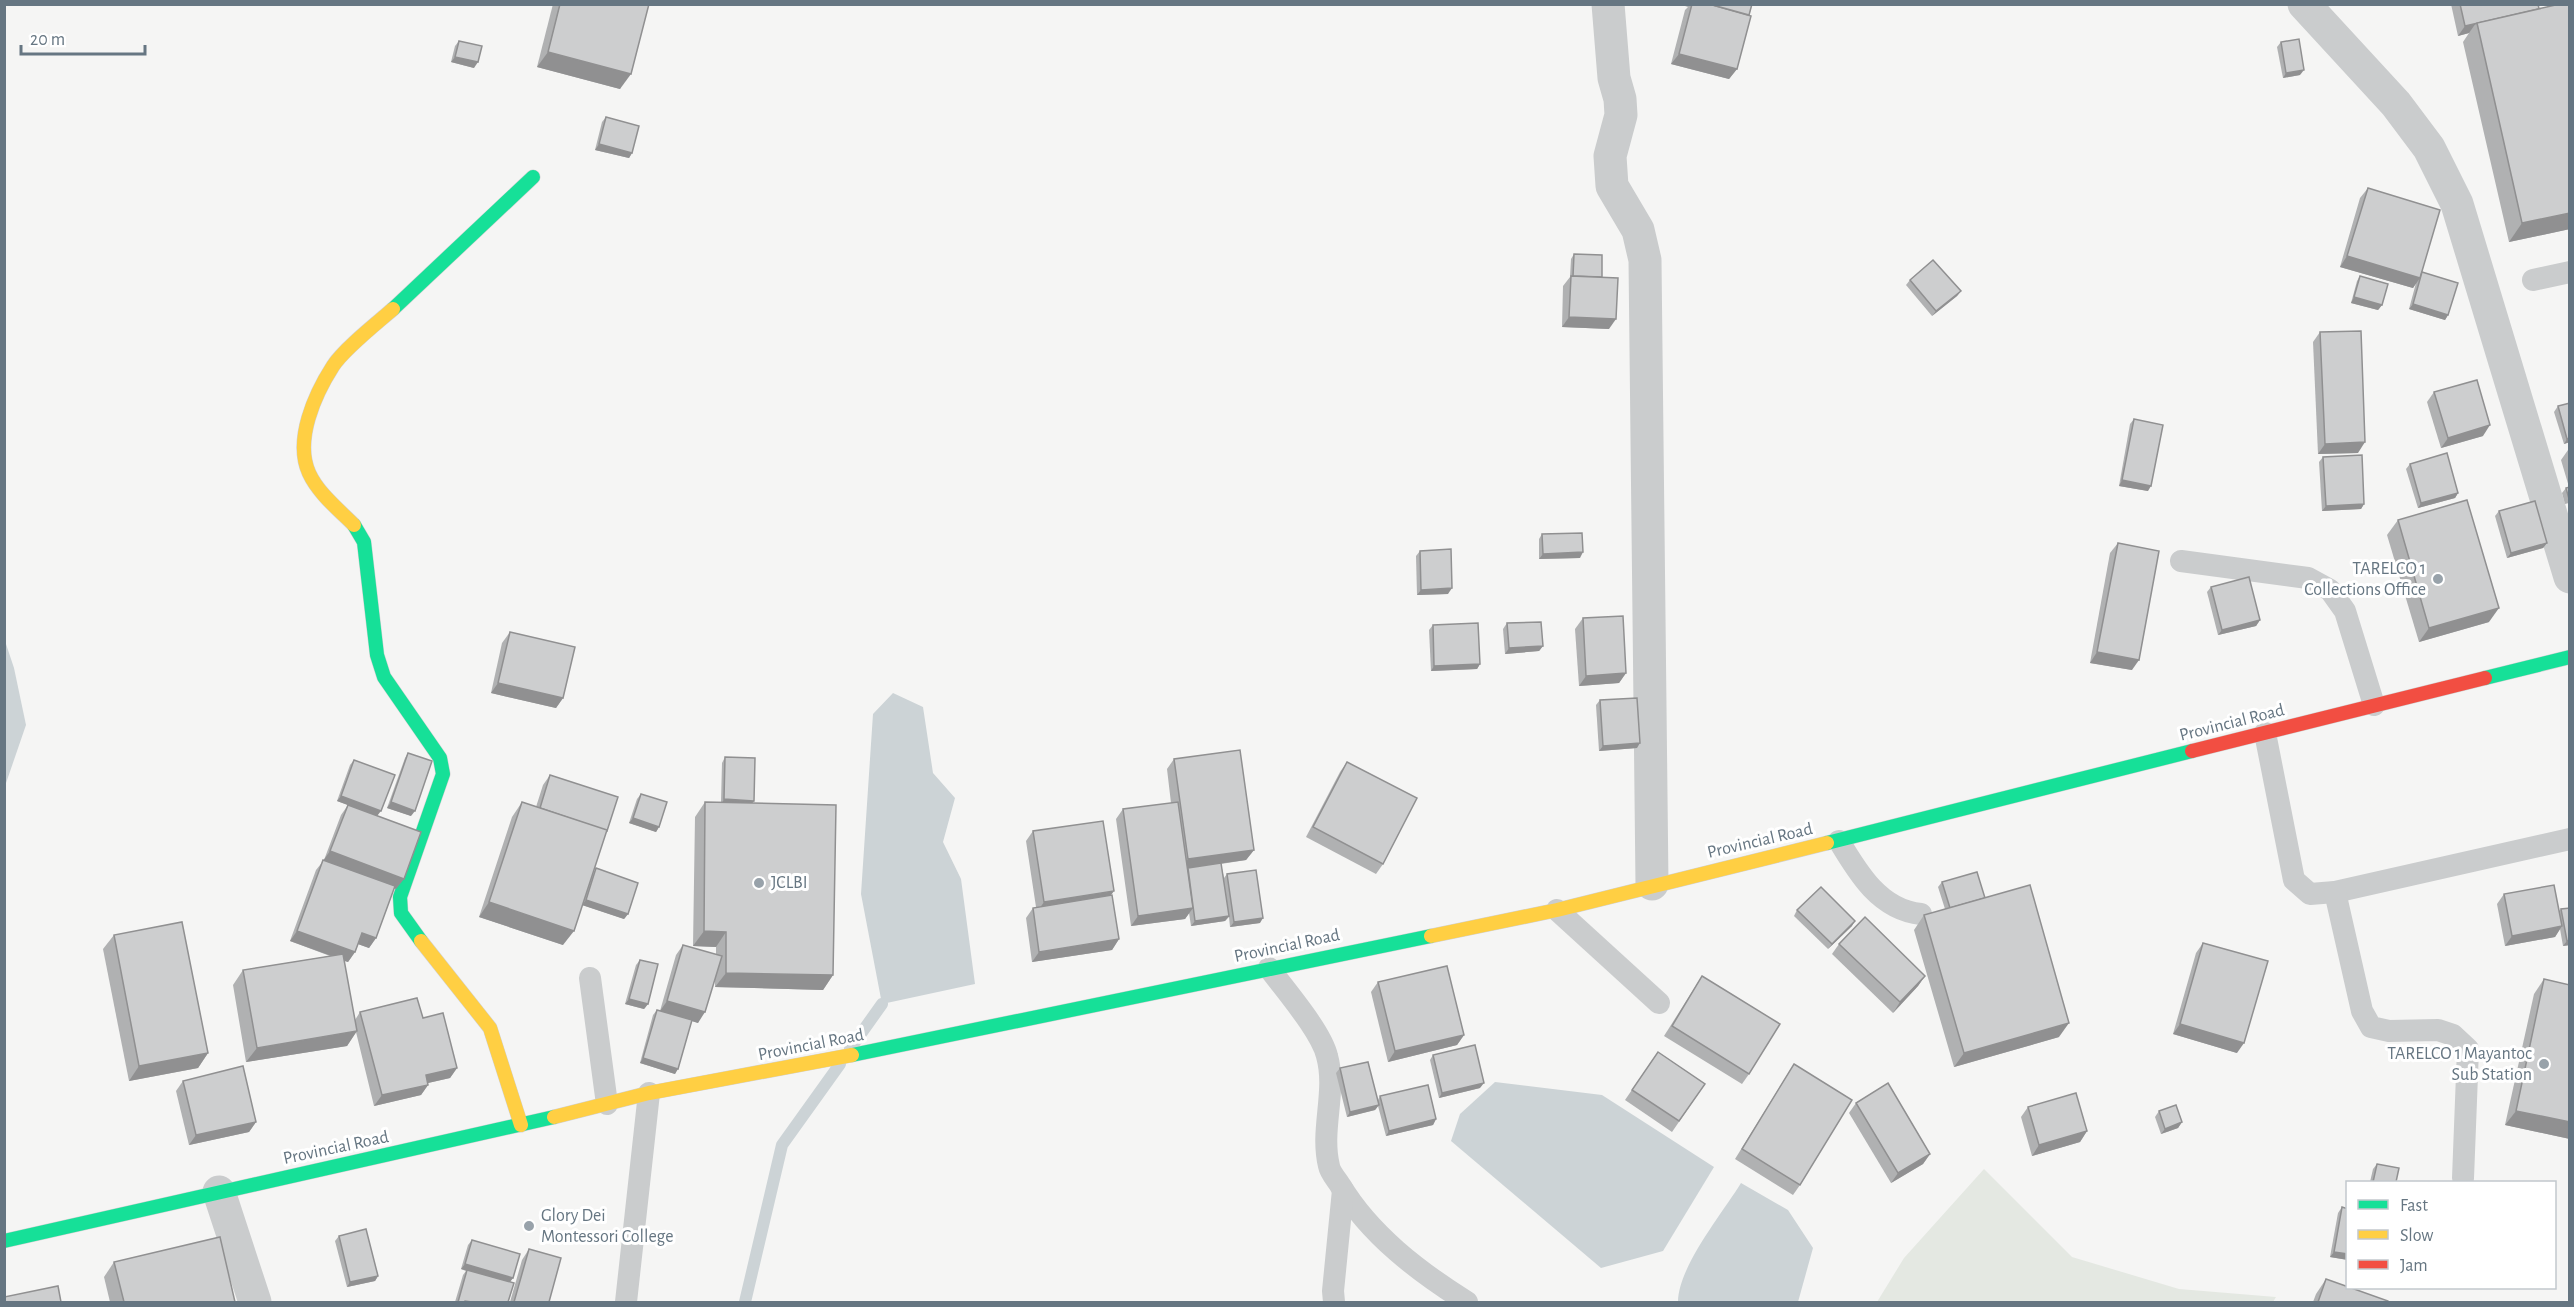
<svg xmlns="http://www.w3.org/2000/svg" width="2574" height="1307" font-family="'Alegreya Sans',sans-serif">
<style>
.green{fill:#e4e8e2}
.water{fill:#ccd3d6}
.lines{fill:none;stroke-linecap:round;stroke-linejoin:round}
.stream{stroke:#ccd3d6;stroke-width:12}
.fast-casing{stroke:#d1d1d2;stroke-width:15}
.slow-casing{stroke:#d1d1d2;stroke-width:15}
.jam-casing{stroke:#d1d1d2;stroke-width:15}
.lane{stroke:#cacccd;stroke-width:22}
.street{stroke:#cacccd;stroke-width:33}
.fast{stroke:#16e098;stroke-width:14}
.slow{stroke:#ffcf43;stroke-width:14}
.jam{stroke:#f24e42;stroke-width:14}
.wall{fill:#b0b1b2}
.shaded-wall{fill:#909091}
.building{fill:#cdcecf;stroke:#909091;stroke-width:1.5}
.poi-dot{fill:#98a2aa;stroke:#fff;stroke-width:2}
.labels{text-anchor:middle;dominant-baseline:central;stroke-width:6;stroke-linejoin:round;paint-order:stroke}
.poi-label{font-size:18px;fill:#667682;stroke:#fff;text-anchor:end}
.street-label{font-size:18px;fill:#667682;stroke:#fff}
</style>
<rect width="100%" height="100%" fill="#f5f5f4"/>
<polygon class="green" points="1984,1169 2072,1257 2179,1289 2276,1297 2273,1302 1877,1302 1904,1258"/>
<g class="water">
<polygon points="5,641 14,668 26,725 5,786"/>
<polygon points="893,693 923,707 933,773 955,798 943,842 961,879 975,984 882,1004 861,894 873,714"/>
<polygon points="1495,1082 1602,1095 1714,1167 1663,1251 1601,1268 1451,1141 1460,1114"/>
<path d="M1741 1183 1788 1210 1813 1248 1798 1302H1678C1678 1267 1722 1214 1741 1183Z"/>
</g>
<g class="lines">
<g class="stream">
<polyline points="850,1049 882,1004"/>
<polyline points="745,1302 782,1145 840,1064"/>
</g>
<defs>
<g id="fast">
<polyline points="393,309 533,177"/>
<polyline points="354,525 364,542 377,655 384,677 440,758 443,774 400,897 401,913 421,941"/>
<polyline points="2485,678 2570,657"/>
<polyline points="1827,843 2192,751"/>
<polyline points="852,1055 1431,936"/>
<polyline points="4,1241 554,1117"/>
</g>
<g id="slow">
<path d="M354 525C339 510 318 493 309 473 294 440 315 394 333 366 344 349 377 323 393 309"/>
<polyline points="1431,936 1557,910 1827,843"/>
<polyline points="421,941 490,1028 521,1125"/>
<polyline points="554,1117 649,1093 852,1055"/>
</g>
<polyline id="jam" points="2192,751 2485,678"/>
</defs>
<use href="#fast" class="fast-casing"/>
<use href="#slow" class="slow-casing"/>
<use href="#jam" class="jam-casing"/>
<g class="lane">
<polyline points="2533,280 2570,272"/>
<polyline points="2181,561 2308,578 2330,590 2345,611 2374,705"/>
<polyline points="2265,733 2294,880 2310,894 2335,892 2570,839"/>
<path d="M1839 841C1858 873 1880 910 1921 914"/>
<polyline points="2335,892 2362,1011 2371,1027 2389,1031 2438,1030 2453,1035 2468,1049 2463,1178"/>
<polyline points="1557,910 1659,1003"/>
<path d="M1269 968C1285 990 1321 1031 1327 1056 1337 1092 1320 1129 1329 1166 1330 1172 1336 1179 1340 1185 1370 1235 1419 1272 1467 1302"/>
<polyline points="590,978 607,1104"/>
<polyline points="626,1302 649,1093"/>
<polyline points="1334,1302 1333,1291 1343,1190"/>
</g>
<g class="street">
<polyline points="1608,4 1614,78 1620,99 1621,115 1610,156 1612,186 1638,230 1645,260 1652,884"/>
<polyline points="2304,4 2396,104 2429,148 2457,204 2570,577"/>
<polyline points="219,1192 255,1302"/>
</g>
<use href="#fast" class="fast"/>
<use href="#slow" class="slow"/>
<use href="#jam" class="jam"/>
</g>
<g class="wall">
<polygon points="553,4 649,4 620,89 537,67"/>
<polygon points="1685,4 1752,4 1737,69 1729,79 1671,64 1685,10 1688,7 1685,6"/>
<polygon points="2451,4 2538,4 2570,229 2509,242 2463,42 2469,33 2458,36"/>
<polygon points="459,41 474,68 451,62 455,46"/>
<polygon points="2281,42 2300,75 2283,78 2277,47"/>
<polygon points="606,117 632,153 629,158 595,150 602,122"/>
<polygon points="2368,188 2422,272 2448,315 2445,320 2409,309 2416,283 2413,288 2340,267 2360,198"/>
<polygon points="1574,254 1602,277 1609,329 1562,327 1563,286 1570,277 1571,259"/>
<polygon points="2360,276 2382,305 2378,310 2351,303 2357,281"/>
<polygon points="1910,280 1961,291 1957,296 1932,316 1906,285"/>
<polygon points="2320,332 2358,453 2318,454 2313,342"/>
<polygon points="2434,392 2483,436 2441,448 2427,402"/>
<polygon points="2570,403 2570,442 2564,444 2554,412 2558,406"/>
<polygon points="2134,419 2148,491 2119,486 2130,424"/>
<polygon points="2568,450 2570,450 2570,511 2568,505 2569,503 2565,504 2562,493 2566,488 2569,487 2561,460"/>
<polygon points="2323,457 2364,504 2361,509 2322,511 2319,462"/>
<polygon points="2410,464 2458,493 2455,498 2418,508 2406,469"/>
<polygon points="2499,511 2547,543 2543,548 2507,558 2495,516"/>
<polygon points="2398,520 2489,622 2419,642 2387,535"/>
<polygon points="1542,534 1580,558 1539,559 1539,539"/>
<polygon points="2118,543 2132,670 2090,663 2110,553"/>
<polygon points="1420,551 1448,594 1417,595 1416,556"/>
<polygon points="2211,587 2260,620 2256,626 2218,635 2207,592"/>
<polygon points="1583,618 1626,673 1619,683 1579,686 1575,629"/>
<polygon points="1507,623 1543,646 1539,651 1505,654 1503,629"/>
<polygon points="1433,625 1480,664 1477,669 1431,671 1429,630"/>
<polygon points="510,632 563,698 556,708 491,693 502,643"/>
<polygon points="1600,700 1637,748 1599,751 1596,705"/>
<polygon points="408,753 411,816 387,808 405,758"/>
<polygon points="725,757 754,801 752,803 833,975 823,990 715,987 715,978 698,1023 692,1021 675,1074 640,1063 653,1015 657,1010 660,1011 676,955 683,945 716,955 716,947 693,946 695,817 705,802 721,802 722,763"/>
<polygon points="1174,759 1254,850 1246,860 1221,864 1224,878 1227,874 1260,923 1230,927 1229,917 1225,921 1191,926 1189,913 1185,919 1131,926 1116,819 1123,809 1171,803 1167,769"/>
<polygon points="354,760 377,816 396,889 394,888 376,938 369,948 358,944 355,952 348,962 344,961 355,1020 360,1012 423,1018 457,1068 450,1078 428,1083 428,1085 421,1095 374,1106 356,1032 347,1046 246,1062 233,985 243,970 330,956 290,941 316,870 324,860 341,815 348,805 337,801 350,765"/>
<polygon points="1347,762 1383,864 1376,874 1306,837 1340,772"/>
<polygon points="550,775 563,945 479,917 512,817 522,802 536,807 543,785"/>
<polygon points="641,794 659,827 656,832 629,823 637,799"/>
<polygon points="1033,831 1111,896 1119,939 1112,950 1032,962 1026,918 1033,908 1036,907 1026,841"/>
<polygon points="596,868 628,914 624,919 582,905 593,874"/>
<polygon points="1942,882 1985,898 2059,1037 1954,1067 1914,930 1924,915 1945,909 1938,887"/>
<polygon points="2504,894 2559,911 2561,909 2570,908 2570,945 2563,946 2560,929 2555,937 2505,946 2497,904"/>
<polygon points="1797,910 1852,926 1828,949 1794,916"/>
<polygon points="114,935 208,1053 198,1068 129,1081 103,949"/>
<polygon points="2203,943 2237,1053 2173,1034 2196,953"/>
<polygon points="1839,944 1925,976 1918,986 1893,1013 1832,954"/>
<polygon points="640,960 648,1004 644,1009 625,1004 636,965"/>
<polygon points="1702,976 1749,1074 1742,1084 1664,1036"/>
<polygon points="2544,979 2570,985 2570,1139 2505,1125 2534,994"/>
<polygon points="1378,982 1464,1035 1457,1045 1388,1062 1371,992"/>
<polygon points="1658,1052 1705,1084 1672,1132 1625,1100"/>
<polygon points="1433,1055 1480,1088 1439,1098 1430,1060"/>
<polygon points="1794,1064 1800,1185 1793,1195 1735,1159"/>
<polygon points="1340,1068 1378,1100 1380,1096 1436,1119 1433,1125 1386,1136 1378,1106 1375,1110 1347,1117 1336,1073"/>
<polygon points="183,1081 256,1122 249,1132 189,1145 176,1091"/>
<polygon points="1856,1103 1930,1154 1923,1164 1891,1183 1849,1113"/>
<polygon points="2028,1107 2087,1131 2080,1142 2032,1156 2021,1117"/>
<polygon points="2159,1111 2182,1122 2178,1128 2161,1134 2155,1117"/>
<polygon points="2377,1164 2396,1182 2370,1182 2373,1169"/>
<polygon points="2342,1207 2348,1260 2330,1257 2338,1213"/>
<polygon points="339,1236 378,1276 375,1281 347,1287 335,1241"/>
<polygon points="472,1240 513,1278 510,1282 508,1302 455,1302 463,1275 466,1271 461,1269 468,1245"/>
<polygon points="529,1249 549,1302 510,1302 522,1260"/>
<polygon points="114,1262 235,1302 110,1302 104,1277"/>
<polygon points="2326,1279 2388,1302 2313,1302 2316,1294"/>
</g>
<g class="shaded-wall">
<polygon points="2476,23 2469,33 2458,36 2465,26"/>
<polygon points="548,52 631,74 620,89 537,67"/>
<polygon points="1679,54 1737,69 1729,79 1671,64"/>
<polygon points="455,57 478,62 474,68 451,62"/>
<polygon points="2304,70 2300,75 2283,78 2286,73"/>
<polygon points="599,144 632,153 629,158 595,150"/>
<polygon points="2570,213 2570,229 2509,242 2522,223"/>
<polygon points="2347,256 2420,278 2413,288 2340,267"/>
<polygon points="1961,291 1957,296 1932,316 1936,311"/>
<polygon points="2354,297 2382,305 2378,310 2351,303"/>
<polygon points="2413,304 2448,315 2445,320 2409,309"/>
<polygon points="1569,317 1616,319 1609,329 1562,327"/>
<polygon points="2490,425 2483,436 2441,448 2448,438"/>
<polygon points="2570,438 2570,442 2564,444 2567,439"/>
<polygon points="2365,442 2358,453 2318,454 2325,444"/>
<polygon points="2122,480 2151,486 2148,491 2119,486"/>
<polygon points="2458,493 2455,498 2418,508 2421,503"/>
<polygon points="2364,504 2361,509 2322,511 2326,506"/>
<polygon points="2547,543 2543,548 2507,558 2511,553"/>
<polygon points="1583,552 1580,558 1539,559 1543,554"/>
<polygon points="1452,588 1448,594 1417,595 1421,590"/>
<polygon points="2499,608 2489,622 2419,642 2429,628"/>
<polygon points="2260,620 2256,626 2218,635 2222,630"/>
<polygon points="1543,646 1539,651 1505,654 1509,648"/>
<polygon points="2097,652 2139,660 2132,670 2090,663"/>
<polygon points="1480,664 1477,669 1431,671 1434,666"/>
<polygon points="1626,673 1619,683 1579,686 1586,676"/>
<polygon points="498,683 563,698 556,708 491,693"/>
<polygon points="1640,743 1637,748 1599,751 1603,746"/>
<polygon points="341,796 381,811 377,816 337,801"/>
<polygon points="724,799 754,801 750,806 721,805"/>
<polygon points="391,802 415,811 411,816 387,808"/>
<polygon points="633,818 659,827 656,832 629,823"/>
<polygon points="1254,850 1246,860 1181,869 1188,859"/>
<polygon points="330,851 404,879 396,889 323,861"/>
<polygon points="1114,891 1106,902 1037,912 1044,902"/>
<polygon points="586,900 628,914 624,919 582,905"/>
<polygon points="489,902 574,931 563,945 479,917"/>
<polygon points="1193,908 1185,919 1131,926 1138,916"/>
<polygon points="1229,916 1225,921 1191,926 1195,921"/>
<polygon points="1263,918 1260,923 1230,927 1234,922"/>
<polygon points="1855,921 1852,926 1828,949 1832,944"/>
<polygon points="2562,926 2555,937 2505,946 2512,936"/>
<polygon points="297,931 355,952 348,962 290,941"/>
<polygon points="704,931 726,932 716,947 693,946"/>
<polygon points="362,933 376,938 369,948 355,943"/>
<polygon points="1119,939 1112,950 1032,962 1039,952"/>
<polygon points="2570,940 2570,945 2563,946 2567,941"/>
<polygon points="726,973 833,975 823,990 715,987"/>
<polygon points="1925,976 1918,986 1893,1013 1900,1002"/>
<polygon points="629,999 648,1004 644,1009 625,1004"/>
<polygon points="667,1001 705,1012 698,1023 660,1011"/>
<polygon points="2069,1023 2059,1037 1954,1067 1964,1053"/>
<polygon points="2180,1024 2244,1043 2237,1053 2173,1034"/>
<polygon points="357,1031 347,1046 246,1062 257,1048"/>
<polygon points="1464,1035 1457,1045 1388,1062 1395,1051"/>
<polygon points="208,1053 198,1068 129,1081 139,1066"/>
<polygon points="643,1058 678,1069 675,1074 640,1063"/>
<polygon points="457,1068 450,1078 419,1085 426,1075"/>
<polygon points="1484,1083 1480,1088 1439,1098 1442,1093"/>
<polygon points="428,1085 421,1095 374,1106 382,1095"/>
<polygon points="1379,1105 1375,1110 1347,1117 1350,1112"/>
<polygon points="2516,1111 2570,1122 2570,1139 2505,1125"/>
<polygon points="1436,1119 1433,1125 1386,1136 1389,1131"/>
<polygon points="256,1122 249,1132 189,1145 196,1135"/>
<polygon points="2182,1122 2178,1128 2161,1134 2165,1129"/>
<polygon points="2087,1131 2080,1142 2032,1156 2039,1145"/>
<polygon points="1930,1154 1923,1164 1891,1183 1898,1173"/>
<polygon points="2334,1252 2348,1254 2348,1260 2330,1257"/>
<polygon points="465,1264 513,1278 509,1283 461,1269"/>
<polygon points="378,1276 375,1281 347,1287 350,1282"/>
</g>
<g class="building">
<polygon points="560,4 649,4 631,74 548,52"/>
<polygon points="1692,4 1709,4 1751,16 1737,69 1679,54"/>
<polygon points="1709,4 1752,4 1749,15"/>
<polygon points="2460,4 2538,4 2539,9 2465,26"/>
<polygon points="2560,4 2570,4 2570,213 2522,223 2477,23"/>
<polygon points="2299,39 2304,70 2286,73 2281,42"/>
<polygon points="459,41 482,46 478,62 455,57"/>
<polygon points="606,117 639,126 632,153 599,144"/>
<polygon points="2368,188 2440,210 2420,278 2347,256"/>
<polygon points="1574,254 1602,255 1602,277 1573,276"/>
<polygon points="1933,260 1961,291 1936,311 1910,280"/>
<polygon points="2422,272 2458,283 2448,315 2413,304"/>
<polygon points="1571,276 1618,278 1616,319 1569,317"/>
<polygon points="2360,276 2388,284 2382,305 2354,297"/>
<polygon points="2361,331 2365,442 2325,444 2320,332"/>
<polygon points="2477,380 2490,425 2448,438 2434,392"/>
<polygon points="2570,403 2570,438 2567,439 2558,406"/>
<polygon points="2134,419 2163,425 2151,486 2122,480"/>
<polygon points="2447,453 2458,493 2421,503 2410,464"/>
<polygon points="2362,455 2364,504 2326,506 2323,457"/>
<polygon points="2570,487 2570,499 2569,499 2566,488"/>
<polygon points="2467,500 2499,608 2429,628 2398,520"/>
<polygon points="2535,501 2547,543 2511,553 2499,511"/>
<polygon points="1582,533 1583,552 1543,554 1542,534"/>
<polygon points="2118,543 2159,551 2139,660 2097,652"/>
<polygon points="1451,549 1452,588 1421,590 1420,551"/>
<polygon points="2249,577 2260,620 2222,630 2211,587"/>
<polygon points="1623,616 1626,673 1586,676 1583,618"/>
<polygon points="1541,622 1543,646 1509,648 1507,623"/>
<polygon points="1478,623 1480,664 1434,666 1433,625"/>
<polygon points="510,632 575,647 563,698 498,683"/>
<polygon points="1637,698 1640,743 1603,746 1600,700"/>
<polygon points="1240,750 1254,850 1188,859 1174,759"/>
<polygon points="408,753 432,761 415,811 391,802"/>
<polygon points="725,757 755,758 754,801 724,799"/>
<polygon points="354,760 395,775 381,811 341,796"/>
<polygon points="1347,762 1417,798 1383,864 1313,827"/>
<polygon points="550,775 618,797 607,831 540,808"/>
<polygon points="641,794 667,802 659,827 633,818"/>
<polygon points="522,802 607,830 574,931 489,902"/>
<polygon points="705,802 836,805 833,975 726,973 726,932 704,931"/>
<polygon points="1178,802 1193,908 1138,916 1123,809"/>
<polygon points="348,805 421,832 404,879 330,851"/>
<polygon points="1103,821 1114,891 1044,902 1033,831"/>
<polygon points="323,860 395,886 376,938 362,933 355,952 297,931"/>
<polygon points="1221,863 1229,916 1195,921 1188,868"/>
<polygon points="596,868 638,883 628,914 586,900"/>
<polygon points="1256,870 1263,918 1234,922 1227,874"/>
<polygon points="1977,872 1985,898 1950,908 1942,882"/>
<polygon points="2030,885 2069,1023 1964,1053 1924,915"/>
<polygon points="2554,885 2562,926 2512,936 2504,894"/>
<polygon points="1821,887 1855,921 1832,944 1797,910"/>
<polygon points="1112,895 1119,939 1039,952 1033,908"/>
<polygon points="2570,908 2570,940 2567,941 2561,909"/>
<polygon points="1865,917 1925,976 1900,1002 1839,944"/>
<polygon points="182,922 208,1053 139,1066 114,935"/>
<polygon points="2203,943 2268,961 2244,1043 2180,1024"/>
<polygon points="683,945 722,956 705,1012 667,1001"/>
<polygon points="343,954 357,1031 257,1048 243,970"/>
<polygon points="640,960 658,964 648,1004 629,999"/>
<polygon points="1447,966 1464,1035 1395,1051 1378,982"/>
<polygon points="1702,976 1780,1024 1749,1074 1672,1026"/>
<polygon points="2544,979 2570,985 2570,1122 2516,1111"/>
<polygon points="417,998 423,1018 443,1013 457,1068 426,1075 428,1085 382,1095 360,1012"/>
<polygon points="657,1010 692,1020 678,1069 643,1058"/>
<polygon points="1475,1045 1484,1083 1442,1093 1433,1055"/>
<polygon points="1658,1052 1705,1084 1679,1121 1632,1090"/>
<polygon points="1368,1062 1379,1105 1350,1112 1340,1068"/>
<polygon points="1794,1064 1852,1100 1800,1185 1742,1149"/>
<polygon points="243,1066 256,1122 196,1135 183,1081"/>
<polygon points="1888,1083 1930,1154 1898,1173 1856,1103"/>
<polygon points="1428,1085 1436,1119 1389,1131 1380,1096"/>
<polygon points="2076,1093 2087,1131 2039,1145 2028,1107"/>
<polygon points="2176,1105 2182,1122 2165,1129 2159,1111"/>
<polygon points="2377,1164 2399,1168 2396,1182 2373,1182"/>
<polygon points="2342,1207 2348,1209 2348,1254 2334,1252"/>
<polygon points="366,1229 378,1276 350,1282 339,1236"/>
<polygon points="220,1237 235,1302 124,1302 114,1262"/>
<polygon points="472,1240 520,1254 513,1278 465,1264"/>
<polygon points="529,1249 561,1258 549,1302 514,1302"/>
<polygon points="467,1270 514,1283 508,1302 472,1302 465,1301 464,1302 458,1302"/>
<polygon points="2326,1279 2388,1301 2388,1302 2318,1302"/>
<polygon points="58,1286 61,1302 4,1302 4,1297"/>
</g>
<g class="poi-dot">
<circle cx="2438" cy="579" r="6"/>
<circle cx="759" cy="883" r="6"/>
<circle cx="2544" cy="1064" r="6"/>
<circle cx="529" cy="1226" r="6"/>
</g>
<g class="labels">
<g class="poi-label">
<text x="2426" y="569">TARELCO 1<tspan x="2426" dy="21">Collections Office</tspan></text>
<text x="771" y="883" text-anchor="start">JCLBI</text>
<text x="2532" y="1054">TARELCO 1 Mayantoc<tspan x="2532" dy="21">Sub Station</tspan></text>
<text x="541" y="1216" text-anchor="start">Glory Dei<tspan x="541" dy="21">Montessori College</tspan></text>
</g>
<g class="street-label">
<text transform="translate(2232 723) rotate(-14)">Provincial Road</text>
<text transform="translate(1760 841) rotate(-13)">Provincial Road</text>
<text transform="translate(1287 946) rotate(-12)">Provincial Road</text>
<text transform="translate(811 1045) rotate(-11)">Provincial Road</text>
<text transform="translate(336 1148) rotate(-12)">Provincial Road</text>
</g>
</g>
<rect width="2574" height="1307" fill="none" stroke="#667682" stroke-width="12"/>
<rect x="2346" y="1181" width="210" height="108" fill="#ffffff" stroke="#c2c8cd" stroke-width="1.5"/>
<rect x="2358" y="1200" width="30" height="9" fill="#16e098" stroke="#c2c8cd" stroke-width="1.5"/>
<text x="2400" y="1211" font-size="18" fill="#667682">Fast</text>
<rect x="2358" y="1230" width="30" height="9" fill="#ffcf43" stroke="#c2c8cd" stroke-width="1.5"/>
<text x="2400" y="1241" font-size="18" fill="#667682">Slow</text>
<rect x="2358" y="1260" width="30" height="9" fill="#f24e42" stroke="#c2c8cd" stroke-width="1.5"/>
<text x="2400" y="1271" font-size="18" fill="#667682">Jam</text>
<path d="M21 45v9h124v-9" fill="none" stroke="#667682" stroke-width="3"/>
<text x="30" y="45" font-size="18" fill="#667682" stroke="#ffffff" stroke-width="4.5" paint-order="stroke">20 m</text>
</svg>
